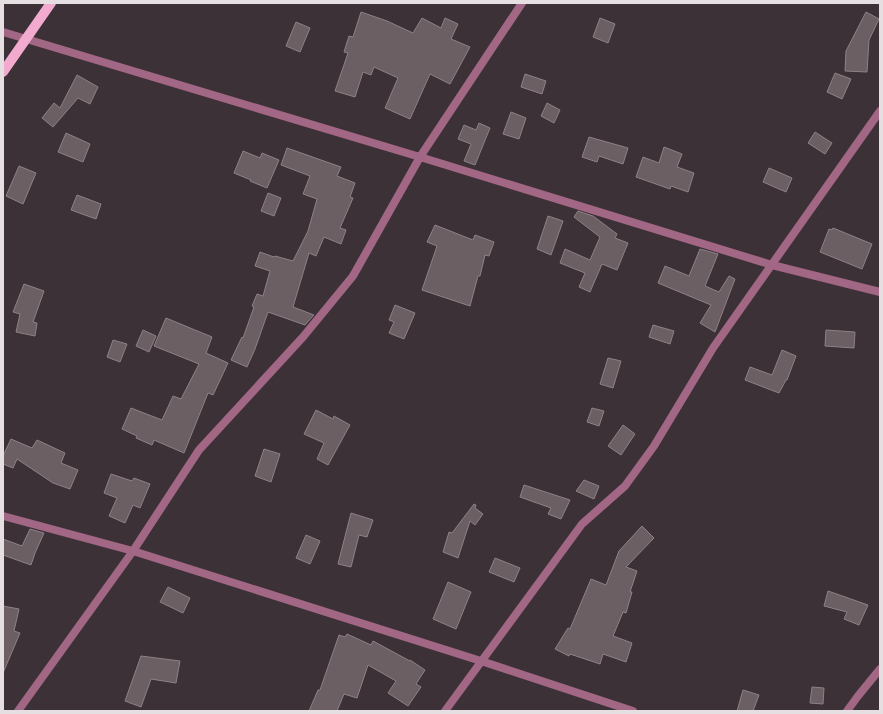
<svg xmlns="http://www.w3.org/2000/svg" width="883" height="714" font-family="'PT Sans',sans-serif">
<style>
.building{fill:#6b5f64;stroke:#8e8187}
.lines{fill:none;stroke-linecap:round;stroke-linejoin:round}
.minor{stroke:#a26785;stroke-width:8}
.primary{stroke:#f2aace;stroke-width:10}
</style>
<rect width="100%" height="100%" fill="#3c3136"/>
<g class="building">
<polygon points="361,12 387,21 413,33 422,18 441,28 445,18 458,24 451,39 470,47 450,84 430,74 410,119 385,108 398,78 374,67 371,75 363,72 355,97 335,91 348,53 344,52 349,36 353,37"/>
<polygon points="866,12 879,19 869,40 867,72 845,71 846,51"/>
<polygon points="600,18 615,24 608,43 593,37"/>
<polygon points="296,22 310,28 300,52 286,46"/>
<polygon points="835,73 851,79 842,99 827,92"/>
<polygon points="525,74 546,81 542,94 521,87"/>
<polygon points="77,75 98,87 90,104 78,98 53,127 42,118 54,103 60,108"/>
<polygon points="547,103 560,110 554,123 541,116"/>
<polygon points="511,112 526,118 519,139 503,134"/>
<polygon points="479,123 490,128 475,165 464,161 471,144 458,139 464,125 476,130"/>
<polygon points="815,132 832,143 825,154 808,143"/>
<polygon points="66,133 90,144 83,162 58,152"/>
<polygon points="589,137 628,148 623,164 599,156 597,162 582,157"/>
<polygon points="664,147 682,154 677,167 694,173 688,192 671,186 670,189 636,177 643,157 659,163"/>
<polygon points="287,148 341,167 337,176 355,183 350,197 353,198 340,228 346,230 341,244 324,237 316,256 309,253 293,307 314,315 305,325 268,312 255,349 247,367 231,360 242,337 243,338 254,307 252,306 257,294 263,296 270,271 255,266 260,252 274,257 275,256 293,261 308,231 317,199 303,194 310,176 281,165"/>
<polygon points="243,151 260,158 262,153 279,160 267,188 250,181 251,180 234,173"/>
<polygon points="19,166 36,173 23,204 6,196"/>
<polygon points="769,168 792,178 786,192 763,182"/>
<polygon points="268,193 281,198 274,216 261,211"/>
<polygon points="77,195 101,204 96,219 71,210"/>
<polygon points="578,211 593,216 617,234 615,238 628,243 617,270 602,264 590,292 579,287 585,273 560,263 565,249 590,260 600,237 574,217"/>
<polygon points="548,216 563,221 551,255 537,249"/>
<polygon points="435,225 473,240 475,235 494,242 489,256 485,255 480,276 478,276 470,306 422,290 437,246 427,242"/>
<polygon points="833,228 872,244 862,269 820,252 829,229 832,230"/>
<polygon points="700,249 718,254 705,286 719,292 729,276 735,279 715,332 700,323 711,305 658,283 665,266 689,276"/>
<polygon points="24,284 44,291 33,322 37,323 35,336 16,332 20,314 13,312"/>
<polygon points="395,305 415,313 404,339 389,333 394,322 389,320"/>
<polygon points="166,318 212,337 206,353 228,363 213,395 208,393 184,453 154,440 152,445 136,438 137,436 122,429 131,408 162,420 173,396 181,399 199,364 154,346"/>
<polygon points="653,325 674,331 670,344 649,337"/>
<polygon points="143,330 156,336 149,352 136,346"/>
<polygon points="826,330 855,332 854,348 825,346"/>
<polygon points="113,340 127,344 120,362 107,357"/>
<polygon points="782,350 796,356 787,380 786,380 779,393 745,380 750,367 772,375"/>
<polygon points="608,358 621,361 613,388 600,384"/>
<polygon points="592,408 604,411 599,426 587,422"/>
<polygon points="316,410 333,419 334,416 350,425 328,465 317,459 324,443 304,434"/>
<polygon points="623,425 635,434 621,455 608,446"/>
<polygon points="11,439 32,448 37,440 65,453 61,463 78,470 70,489 53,483 17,459 13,468 3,464 3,456"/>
<polygon points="264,449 280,454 271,482 255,476"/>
<polygon points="111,474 132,481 134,478 150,484 140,508 133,505 125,523 109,516 117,498 104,493"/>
<polygon points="584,480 599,486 594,499 576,491"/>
<polygon points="524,485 570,500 561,519 548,514 551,508 520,497"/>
<polygon points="474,504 476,505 475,508 483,514 475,525 470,521 458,558 443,552 449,532 452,533"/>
<polygon points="351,513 373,520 367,537 359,535 351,567 338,564"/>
<polygon points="642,526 654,538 626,567 637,571 630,592 632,592 626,613 623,612 613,636 632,643 626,662 603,654 600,664 570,654 569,656 555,649 568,628 570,629 591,579 606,585 619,551"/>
<polygon points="30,529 44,533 35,553 31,565 3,555 3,539 22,546"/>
<polygon points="306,535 320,541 310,564 296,558"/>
<polygon points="495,558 520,568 514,582 489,572"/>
<polygon points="448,582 471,592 456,629 433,619"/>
<polygon points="168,587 190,598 183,613 160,602"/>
<polygon points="828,591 868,605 859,625 844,619 847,612 824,606"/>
<polygon points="3,606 19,609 14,631 20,633 3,673"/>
<polygon points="347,634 371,645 373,641 410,661 410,660 425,670 416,684 421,687 408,706 388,693 396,681 368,665 357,698 344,694 337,711 309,711 318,690 320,690 339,635 345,637"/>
<polygon points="141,656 180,661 176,683 151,679 141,707 125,701"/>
<polygon points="812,687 824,688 823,704 810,703"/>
<polygon points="743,690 759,695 753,711 737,711"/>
</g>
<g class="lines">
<g class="minor">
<polyline points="3,32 420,157 772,265 880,292"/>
<polyline points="3,516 133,551 481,661 633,711"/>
<polyline points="18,711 133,551 199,450 303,337 353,276 420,157 522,3"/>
<polyline points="445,711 582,524 625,486 654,446 713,348 880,111"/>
<polyline points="847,711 858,696 880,669"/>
</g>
<polyline class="primary" points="3,72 51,3"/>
</g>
<rect width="883" height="714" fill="none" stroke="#e6dfe2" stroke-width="8"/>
</svg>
